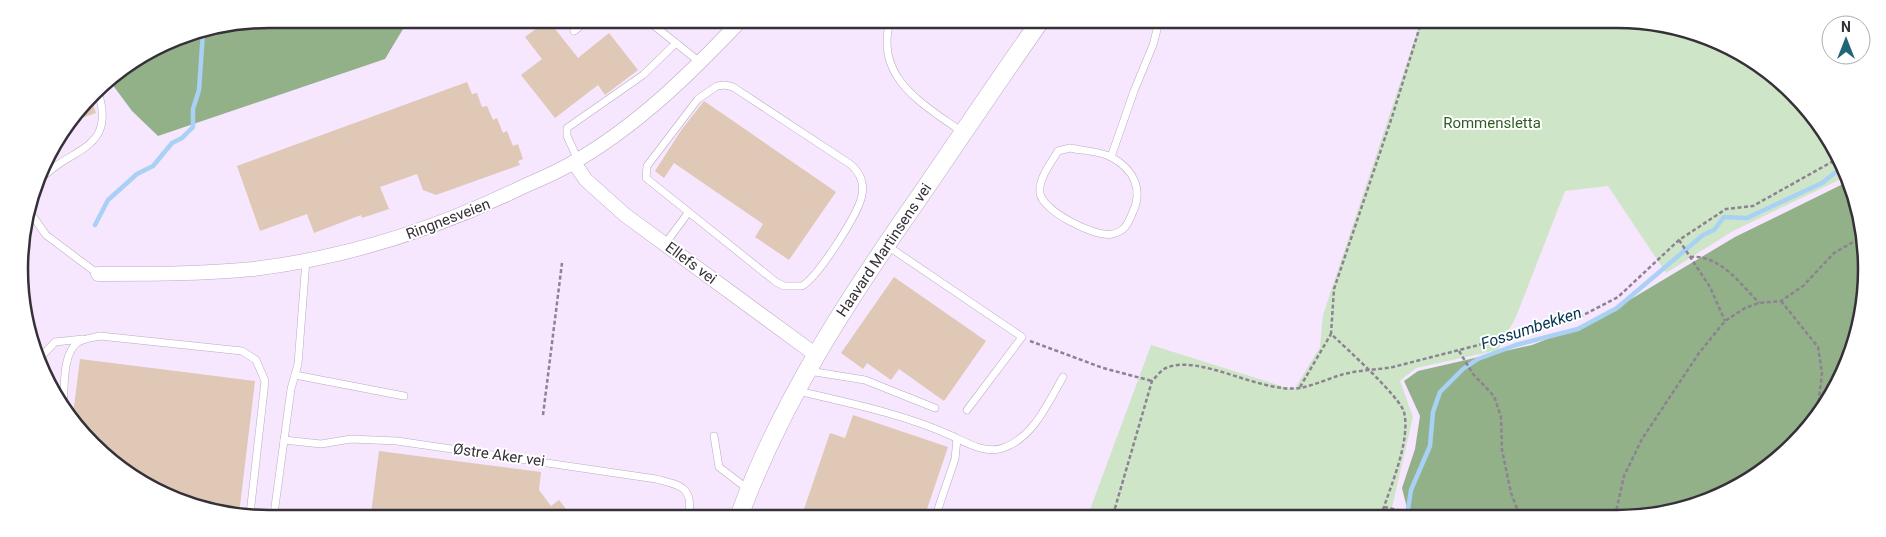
<svg xmlns="http://www.w3.org/2000/svg" width="1886" height="537" font-family="Roboto,sans-serif">
<style>
.green{fill:#cee6c7}
.forest{fill:#92b188}
.lines{fill:none;stroke-linecap:round;stroke-linejoin:round}
.stream{stroke:#a8d1f5;stroke-width:4.5}
.building{fill:#e0c8b6}
.service-casing{stroke:#baaac1;stroke-width:8}
.minor-casing{stroke:#baaac1;stroke-width:15}
.tertiary-casing{stroke:#baaac1;stroke-width:19}
.path{stroke:#8c8292;stroke-width:2.5;stroke-dasharray:4 2.5;stroke-linecap:butt}
.service{stroke:#fff;stroke-width:7}
.minor{stroke:#fff;stroke-width:14}
.tertiary{stroke:#fff;stroke-width:18}
.labels{text-anchor:middle;dominant-baseline:central;stroke-width:4;stroke-linejoin:round;paint-order:stroke}
.park-label{font-size:15px;fill:#335c24;stroke:#fff}
.street-label{font-size:15px;fill:#363039;stroke:#fff}
.water-label{font-size:16px;font-style:italic;fill:#003253;stroke:#fff}
.rim{fill:none;stroke:#363039;stroke-width:2.5}
</style>
<rect width="100%" height="100%" fill="#f6e6fe"/>
<polygon class="green" points="1420,23 1666,24 1756,61 1825,130 1845,177 1733,231 1666,273 1608,186 1565,191 1516,317 1498,350 1416,368 1400,381 1413,417 1390,516 1088,515 1151,345 1294,390 1320,347 1323,315"/>
<g class="forest">
<polygon points="268,19 409,19 385,59 158,136 132,111 109,80 109,78 173,38"/>
<polygon points="1847,182 1862,219 1863,317 1841,379 1794,445 1728,493 1650,516 1409,516 1402,488 1415,449 1420,416 1404,381 1418,371 1532,345 1596,320 1735,237"/>
</g>
<g class="lines">
<g class="stream">
<polyline points="95,225 108,200 137,174 153,166 172,143 182,138 193,127 193,109 199,90 203,32"/>
<polyline points="1407,516 1411,490 1430,446 1433,412 1440,392 1463,369 1478,359 1516,345 1578,329 1617,308 1703,235 1714,230 1724,217 1747,218 1822,183 1841,168"/>
</g>
</g>
<g class="building">
<polygon points="548,20 578,58 609,33 638,70 605,95 598,85 555,118 521,75 542,59 525,37"/>
<polygon points="467,82 472,94 477,93 482,107 487,106 493,120 497,118 503,133 507,131 513,146 518,144 523,159 518,161 520,165 436,195 423,190 417,174 380,187 389,209 362,218 361,215 314,233 307,214 260,231 237,166"/>
<polygon points="91,98 96,113 73,121 84,106"/>
<polygon points="704,101 836,192 789,260 755,237 763,224 674,163 664,178 655,171 682,129"/>
<polygon points="894,277 986,341 944,401 899,369 891,380 867,363 863,369 841,353"/>
<polygon points="80,359 255,381 239,514 220,514 143,485 72,422"/>
<polygon points="853,415 948,447 925,515 802,515 830,433 845,438"/>
<polygon points="379,451 541,472 539,490 551,506 559,500 570,514 371,514"/>
</g>
<g class="lines">
<defs>
<g id="service">
<polyline points="647,20 701,63"/>
<path d="M890 21C874 78 923 104 962 132"/>
<polyline points="574,31 588,20"/>
<path d="M725 85 733 87 850 164C860 172 864 183 862 195 859 213 818 277 802 286H784L776 282 646 178 647 166 698 99 717 86Z"/>
<path d="M1070 148C1083 151 1100 151 1111 157 1134 169 1144 190 1132 214 1128 224 1124 232 1112 234 1096 238 1042 211 1040 193 1038 179 1051 163 1058 151Z"/>
<polyline points="1111,157 1134,91 1153,45 1159,22"/>
<polyline points="578,160 567,136 567,128 643,75 676,43"/>
<path d="M38 182C69 146 119 152 97 89"/>
<polyline points="30,212 46,235 98,274"/>
<polyline points="665,244 688,213"/>
<polyline points="886,245 1022,337 967,410"/>
<polyline points="40,358 55,342 83,339"/>
<polyline points="809,371 865,380 935,408"/>
<polyline points="295,375 404,396"/>
<path d="M798 391C849 403 904 414 952 436 967 443 986 454 1003 448 1033 438 1048 403 1063 377"/>
<path d="M63 405C65 388 62 355 77 343 84 338 92 338 100 336L242 351 256 360 265 381 250 514"/>
<polyline points="714,436 719,467 749,490"/>
<path d="M284 440 321 444 351 439 397 441 656 479C679 485 693 486 689 514"/>
<polyline points="274,514 291,389 298,364 306,260"/>
<polyline points="936,515 955,459 957,439"/>
</g>
<g id="minor">
<polyline points="574,163 586,180 625,215 816,355"/>
<path d="M98 274C149 274 201 274 253 269 345 258 433 230 516 190 535 181 556 173 574 162 637 126 691 73 741 20"/>
</g>
<path id="tertiary" d="M740 514C782 400 848 299 918 199 958 140 999 80 1040 21"/>
</defs>
<use href="#service" class="service-casing"/>
<use href="#minor" class="minor-casing"/>
<use href="#tertiary" class="tertiary-casing"/>
<g class="path">
<polyline points="1679,240 1710,287 1725,321"/>
<path d="M1690 257C1719 254 1741 284 1759 303"/>
<polyline points="1781,301 1818,347 1822,373 1817,414"/>
<polyline points="1030,341 1103,368 1152,381"/>
<polyline points="1459,351 1473,374 1494,396 1501,417 1502,450 1511,493 1520,516"/>
<polyline points="1300,387 1331,334"/>
<polyline points="543,415 562,263"/>
<polyline points="1384,507 1412,513"/>
<path d="M1113 515 1152 381C1156 377 1161 370 1166 368 1199 353 1261 394 1300 388 1315 385 1330 378 1344 374 1360 370 1377 370 1393 367L1572 321 1618 297 1679 240 1726 209 1753 206 1837 159"/>
<path d="M1381 516C1390 487 1411 441 1404 412 1400 397 1345 347 1331 334L1334 289 1393 114 1421 23"/>
<polyline points="1606,516 1615,509"/>
<polyline points="1615,516 1624,476 1642,439 1699,353 1725,321 1745,308 1759,303 1781,301 1803,286 1834,253 1862,237"/>
</g>
<use href="#service" class="service"/>
<use href="#minor" class="minor"/>
<use href="#tertiary" class="tertiary"/>
</g>
<g class="labels">
<g class="park-label">
<text x="1492" y="123">Rommensletta</text>
</g>
<g class="street-label">
<text transform="translate(448 219) rotate(-21)">Ringnesveien</text>
<text transform="translate(884 250) rotate(-56)">Haavard Martinsens vei</text>
<text transform="translate(691 263) rotate(37)">Ellefs vei</text>
<text transform="translate(499 455) rotate(8)">Østre Aker vei</text>
</g>
<g class="water-label">
<text transform="translate(1531 328) rotate(-18)">Fossumbekken</text>
</g>
</g>
<path d="M0 0H1886V537H0ZM269 28H1617A241 241 0 0 1 1858 269V269A241 241 0 0 1 1617 510H269A241 241 0 0 1 28 269V269A241 241 0 0 1 269 28Z" fill="#fff" fill-rule="evenodd"/>
<path class="rim" d="M269 28H1617A241 241 0 0 1 1858 269V269A241 241 0 0 1 1617 510H269A241 241 0 0 1 28 269V269A241 241 0 0 1 269 28Z"/>
<g transform="translate(1846 40)"><circle r="24" fill="#ffffff" stroke="#afacb0"/>
<path d="M0-4L9 19L0 12L-9 19Z" fill="#206676"/>
<text y="-8" font-size="14" font-weight="bold" text-anchor="middle" fill="#363039">N</text>
</g>
</svg>
